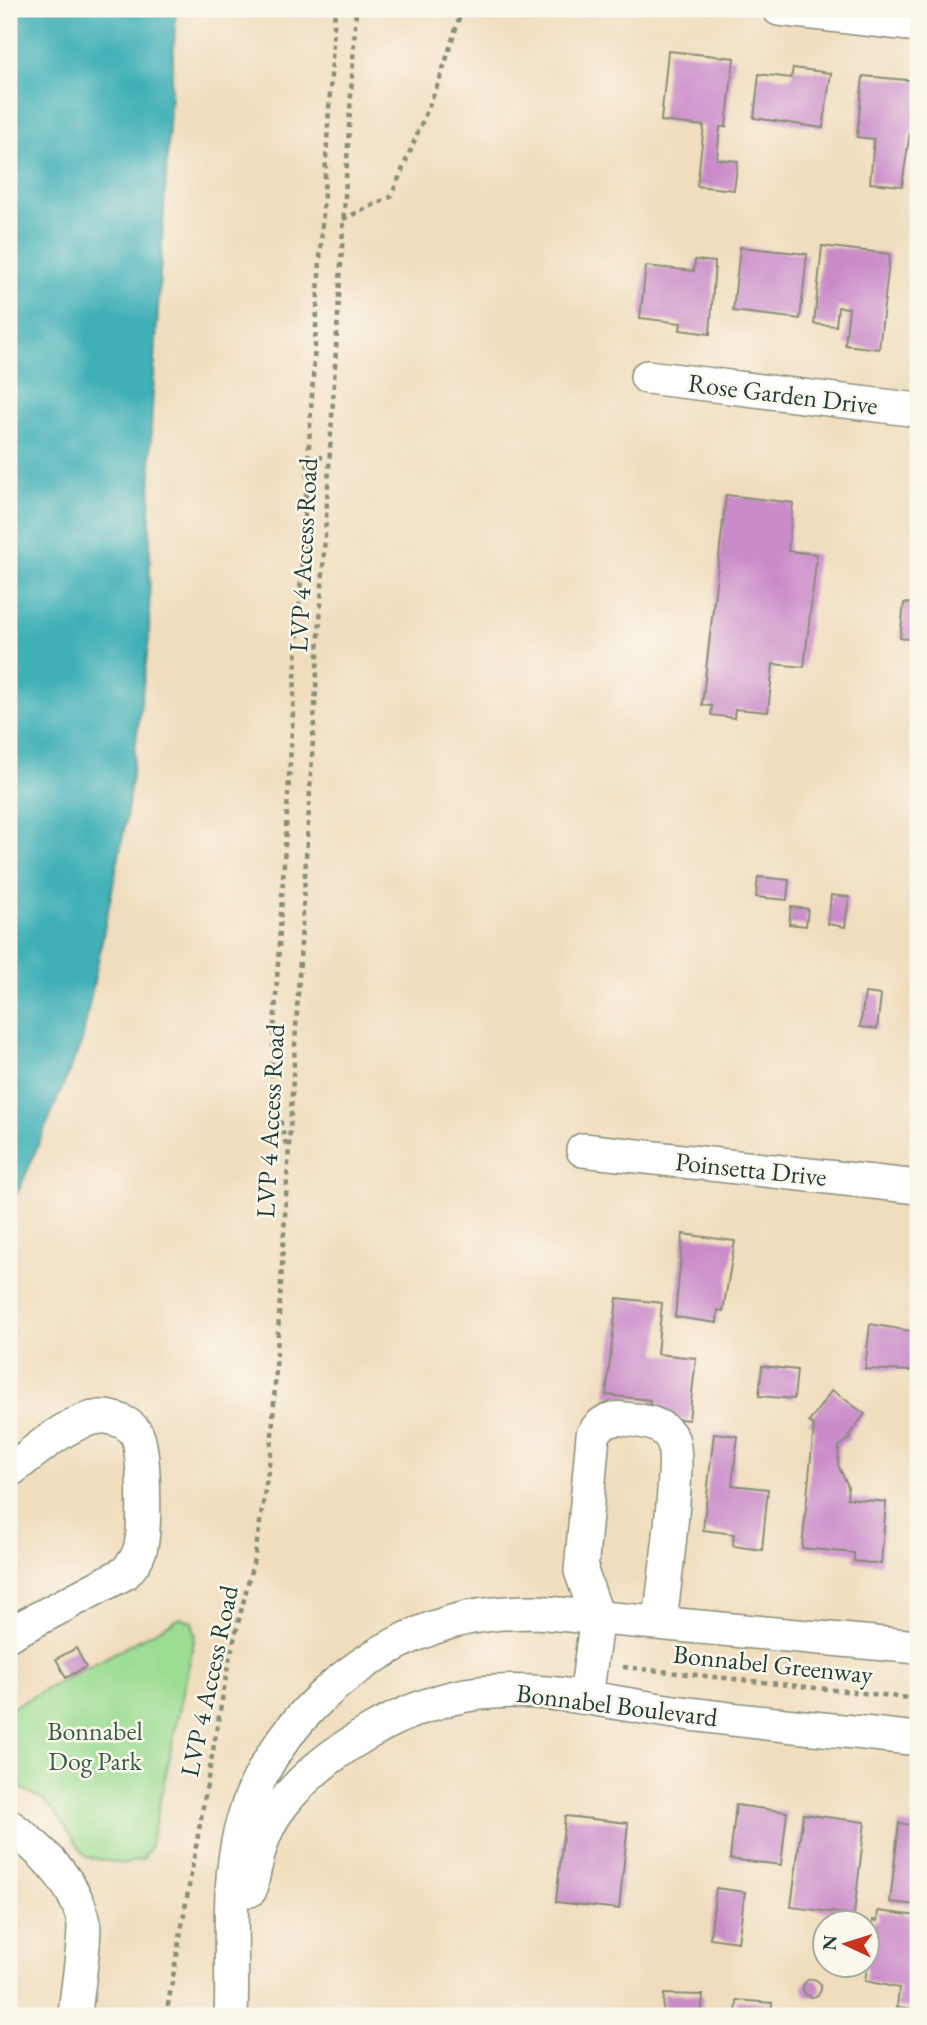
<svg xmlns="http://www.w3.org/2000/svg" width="927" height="2025" font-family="'EB Garamond',serif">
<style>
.green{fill:#9cdd93;stroke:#5e8d64;stroke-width:2}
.water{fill:#3fb0b7;stroke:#2f7676;stroke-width:2}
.building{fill:#ca8cc9}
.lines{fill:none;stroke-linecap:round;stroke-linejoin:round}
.minor-casing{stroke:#888d78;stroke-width:36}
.path{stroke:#888d78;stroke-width:4.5;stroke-dasharray:5 5;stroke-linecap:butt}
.minor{stroke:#fff;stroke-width:33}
.labels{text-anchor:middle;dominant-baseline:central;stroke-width:5;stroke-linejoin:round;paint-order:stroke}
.street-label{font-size:26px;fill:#1f3d34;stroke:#fbf7ec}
.park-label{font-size:26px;fill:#385d47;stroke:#fbf7ec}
</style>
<rect width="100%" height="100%" fill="#fbf7ec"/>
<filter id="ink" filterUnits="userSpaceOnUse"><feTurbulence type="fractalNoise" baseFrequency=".0143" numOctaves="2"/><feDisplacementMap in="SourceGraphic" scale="14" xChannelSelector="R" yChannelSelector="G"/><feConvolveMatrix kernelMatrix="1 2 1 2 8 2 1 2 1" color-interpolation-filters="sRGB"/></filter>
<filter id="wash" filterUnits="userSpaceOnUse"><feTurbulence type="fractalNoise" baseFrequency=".00686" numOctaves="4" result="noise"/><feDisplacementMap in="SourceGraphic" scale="28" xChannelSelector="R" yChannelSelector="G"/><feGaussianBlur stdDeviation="1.57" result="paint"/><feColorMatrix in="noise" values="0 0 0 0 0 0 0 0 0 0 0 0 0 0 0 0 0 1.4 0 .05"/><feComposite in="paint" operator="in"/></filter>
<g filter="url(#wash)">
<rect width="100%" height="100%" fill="#f0ddbd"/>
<polygon class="green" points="180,1618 192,1621 195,1636 150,1848 143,1859 124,1864 86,1857 56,1813 42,1799 9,1782 9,1709"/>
<polygon class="water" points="9,9 176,9 151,425 149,639 126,820 82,1041 19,1190 9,1201"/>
<g id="blocks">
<g class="building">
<polygon points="668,51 734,58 726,127 720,127 717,159 738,161 734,190 697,186 704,126 661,121"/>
<polygon points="793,68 831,73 823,128 754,118 759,74 791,78"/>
<polygon points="863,76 918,81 918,132 910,132 902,186 870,183 874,139 857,137"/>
<polygon points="822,246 890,254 879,349 845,345 849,308 838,307 836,326 814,324"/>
<polygon points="740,247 807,254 800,319 733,311"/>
<polygon points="695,260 715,262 710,334 680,330 681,323 640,318 646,266 694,271"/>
<polygon points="726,495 793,503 788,551 817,554 804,667 773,664 768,712 735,709 734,718 711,715 712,706 702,705"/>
<polygon points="904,603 918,604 918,640 900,638"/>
<polygon points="758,877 789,880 787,900 756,897"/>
<polygon points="831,895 849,897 845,927 828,924"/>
<polygon points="791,907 808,909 806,926 789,924"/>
<polygon points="865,993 881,995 877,1029 860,1027"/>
<polygon points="683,1234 735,1241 723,1311 718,1310 717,1323 675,1317"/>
<polygon points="617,1298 662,1303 657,1354 696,1358 689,1420 648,1416 650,1400 606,1395"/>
<polygon points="870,1324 917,1332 911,1371 865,1369"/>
<polygon points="762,1366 797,1370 794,1399 759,1396"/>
<polygon points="832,1390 865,1414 848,1436 851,1438 839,1446 838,1465 848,1486 847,1498 886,1502 881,1564 854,1561 854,1553 802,1548 814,1426 809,1422"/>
<polygon points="714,1433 738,1436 732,1485 768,1489 762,1550 733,1546 734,1534 703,1530"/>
<polygon points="76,1648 86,1667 66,1678 56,1659"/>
<polygon points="736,1805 787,1812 781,1865 730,1859"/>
<polygon points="803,1814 865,1822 854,1915 791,1907"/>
<polygon points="565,1816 628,1823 619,1909 556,1902"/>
<polygon points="899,1823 918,1826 918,1905 890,1902"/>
<polygon points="716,1888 745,1892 738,1942 710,1938"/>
<polygon points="878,1911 918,1916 918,2009 897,2007 899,1988 865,1981 867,1968 861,1966 867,1966 873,1920 877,1921"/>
<circle cx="812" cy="1988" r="9"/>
<polygon points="664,1994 703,1995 701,2016 663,2016"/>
<polygon points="737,2000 772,2003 771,2016 736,2016"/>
</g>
</g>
</g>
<g filter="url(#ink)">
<use href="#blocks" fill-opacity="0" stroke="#888d78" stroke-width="2"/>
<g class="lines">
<defs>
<g id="minor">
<polyline points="779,9 918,25"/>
<polyline points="647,377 918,410"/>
<polyline points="583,1150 918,1187"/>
<path d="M9 1471C34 1453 68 1420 100 1417 113 1416 131 1423 137 1435 145 1450 145 1528 141 1546 138 1558 133 1564 125 1573L9 1634"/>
<path d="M586 1697 597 1616 581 1571 593 1435C599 1423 610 1417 624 1419 641 1421 663 1422 672 1439 682 1457 663 1593 660 1622"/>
<path d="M9 1826C40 1848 73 1880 83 1918 87 1934 76 1995 75 2016"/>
<path d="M250 1890C256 1862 261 1833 278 1810 319 1752 410 1701 480 1693 546 1686 611 1703 675 1712 756 1723 837 1730 918 1739"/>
<path d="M231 2016C234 1953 225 1886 242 1825 267 1729 357 1649 451 1622 479 1614 507 1612 536 1612L918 1647"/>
</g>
</defs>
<use href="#minor" class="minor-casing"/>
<g class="path">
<polyline points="343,219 391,197 440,79 462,9"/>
<polyline points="308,458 328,457"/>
<polyline points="286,1145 271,1080 335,9"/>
<polyline points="623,1667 918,1699"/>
<polyline points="166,2016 229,1660 255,1555 271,1452 356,9"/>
</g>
<use href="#minor" class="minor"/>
</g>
</g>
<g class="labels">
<g class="street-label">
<text transform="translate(783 394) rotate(7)">Rose Garden Drive</text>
<text transform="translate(303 555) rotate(-87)">LVP 4 Access Road</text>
<text transform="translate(270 1121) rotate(-87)">LVP 4 Access Road</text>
<text transform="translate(751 1169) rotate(6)">Poinsetta Drive</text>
<text transform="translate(773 1664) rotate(6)">Bonnabel Greenway</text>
<text transform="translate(209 1681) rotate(-78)">LVP 4 Access Road</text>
<text transform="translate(617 1705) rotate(7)">Bonnabel Boulevard</text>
</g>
<g class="park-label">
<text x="95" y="1731">Bonnabel<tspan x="95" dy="30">Dog Park</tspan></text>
</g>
</g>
<rect width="927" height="2025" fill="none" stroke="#fbf7ec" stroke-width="35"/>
<g transform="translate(846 1944) rotate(274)"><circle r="33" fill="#fbf7ec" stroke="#a3ada2" stroke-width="2"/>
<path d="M0-5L12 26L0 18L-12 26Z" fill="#c8321e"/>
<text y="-10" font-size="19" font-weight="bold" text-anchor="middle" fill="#1f3d34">N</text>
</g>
</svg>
